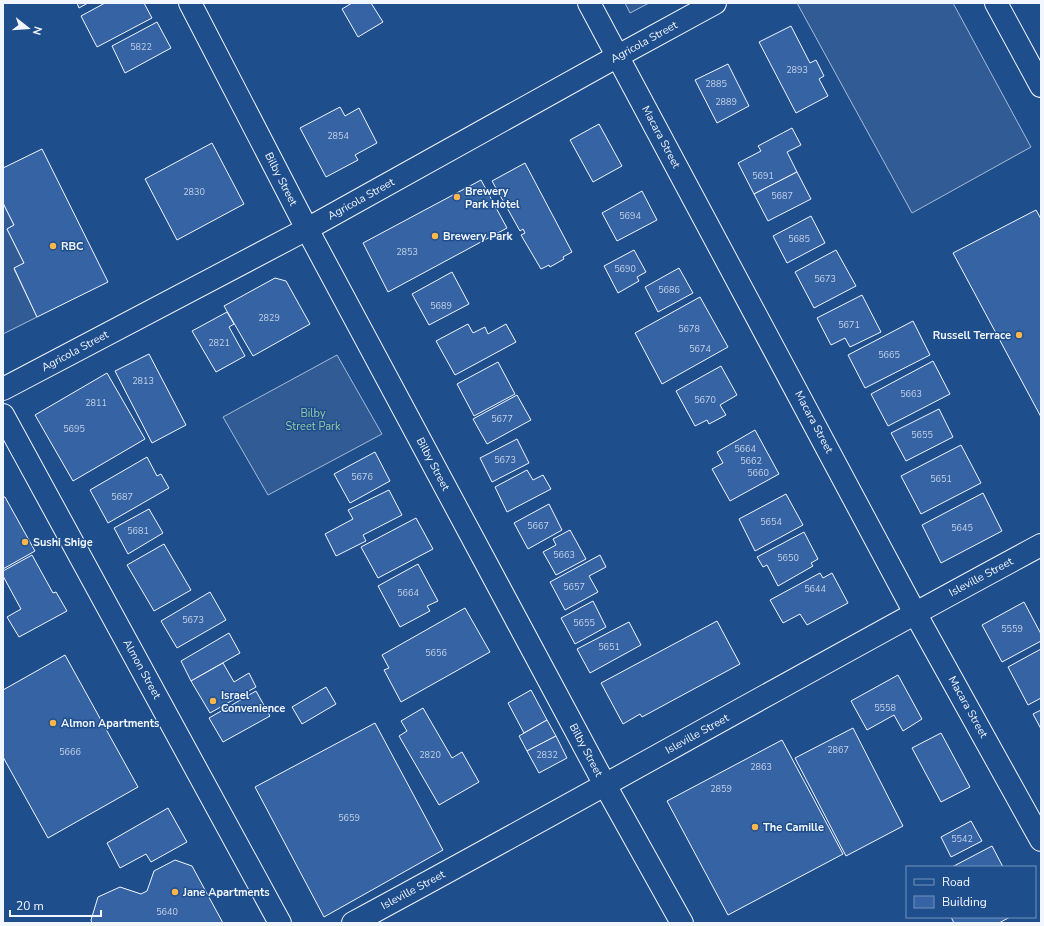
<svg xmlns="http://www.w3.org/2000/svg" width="1044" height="926" font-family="'Nunito Sans',sans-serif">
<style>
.built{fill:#305b95;stroke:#a8bbd7}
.building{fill:#3563a3;stroke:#f2f6ff}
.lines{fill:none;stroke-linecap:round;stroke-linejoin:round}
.minor-casing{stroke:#f2f6ff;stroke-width:24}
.tertiary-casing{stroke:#f2f6ff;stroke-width:24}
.minor{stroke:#1f4e8c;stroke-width:22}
.tertiary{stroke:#1f4e8c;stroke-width:22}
.poi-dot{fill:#ffb74d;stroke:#1f4e8c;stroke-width:1.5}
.labels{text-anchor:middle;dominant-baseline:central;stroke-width:3;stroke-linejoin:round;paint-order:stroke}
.number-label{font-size:9px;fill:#c3d1e8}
.street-label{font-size:11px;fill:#f2f6ff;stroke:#1f4e8c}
.poi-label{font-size:11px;font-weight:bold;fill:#f2f6ff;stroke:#1f4e8c;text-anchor:start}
.park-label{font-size:11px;fill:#97c8a6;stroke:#1f4e8c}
</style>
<rect width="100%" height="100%" fill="#1f4e8c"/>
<g class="built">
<polygon points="625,3 649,3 630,13"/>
<polygon points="797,3 953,3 1031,147 912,213"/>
<polygon points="3,203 14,225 7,229 24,263 14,269 37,317 3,334"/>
<polygon points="337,355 382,434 268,495 223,417"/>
</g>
<g class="building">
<polygon points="77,3 88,3 79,8"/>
<polygon points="105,3 144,3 152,18 97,47 81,16"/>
<polygon points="352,3 371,3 383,22 358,37 342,9"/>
<polygon points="157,22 171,48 125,73 112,46"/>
<polygon points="791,26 810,63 816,60 824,76 819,79 828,96 796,113 759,42"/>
<polygon points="728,64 749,106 717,123 695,80"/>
<polygon points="340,107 345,116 359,108 377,143 355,155 358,160 326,177 300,128"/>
<polygon points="599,124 622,166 593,182 570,140"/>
<polygon points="792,128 801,145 787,152 797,172 754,194 738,163 761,151 758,146"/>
<polygon points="212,143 244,204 177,240 145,179"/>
<polygon points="42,149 108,282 37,317 14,268 24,263 7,229 14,225 3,203 3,168"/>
<polygon points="525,163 572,252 563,257 564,259 550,267 549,265 541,269 521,235 525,233 523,229 520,231 492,181"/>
<polygon points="797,172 811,199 768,221 754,194"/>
<polygon points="481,180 507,228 388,292 363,243"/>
<polygon points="642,191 657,220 617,241 602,213"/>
<polygon points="1036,210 1041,219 1041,417 953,253"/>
<polygon points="811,216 825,243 787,263 773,236"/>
<polygon points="634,250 646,272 637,277 639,281 618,293 604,266"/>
<polygon points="836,250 856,286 814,308 795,272"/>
<polygon points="679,268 693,293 658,312 645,287"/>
<polygon points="452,272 469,304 429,325 412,294"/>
<polygon points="275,278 286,281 310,324 253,356 224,306"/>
<polygon points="862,295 881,332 850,347 845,338 831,345 817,318"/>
<polygon points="700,297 728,347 662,384 635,333"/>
<polygon points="227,312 234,324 229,327 245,356 216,372 192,331"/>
<polygon points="913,321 930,355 865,388 848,355"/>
<polygon points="468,324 473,333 485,327 488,334 506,324 516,342 455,375 436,341"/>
<polygon points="149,354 186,425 152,443 115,371"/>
<polygon points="933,361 950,394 888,426 871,394"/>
<polygon points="498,362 515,394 474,416 457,384"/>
<polygon points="721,366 737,395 720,405 726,415 709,424 707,420 695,426 676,391"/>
<polygon points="107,373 145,439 73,481 35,415"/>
<polygon points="517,395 531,420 487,444 473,419"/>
<polygon points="939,409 953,437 906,461 891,433"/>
<polygon points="755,430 779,474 730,501 712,469 723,463 717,452"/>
<polygon points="517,439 529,463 492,482 480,458"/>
<polygon points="961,445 981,483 921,514 901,476"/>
<polygon points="375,452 390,481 350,503 334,474"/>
<polygon points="147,457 157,476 161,474 169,488 108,523 90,490"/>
<polygon points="527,470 533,480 543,475 551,489 507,512 495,487"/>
<polygon points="389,490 402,515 363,535 366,541 336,556 325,534 353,519 348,510"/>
<polygon points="983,493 1002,531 941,563 922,525"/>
<polygon points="786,494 803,525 755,551 739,519"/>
<polygon points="3,497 5,497 35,551 3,569"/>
<polygon points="549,504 562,530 528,549 514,523"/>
<polygon points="149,509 163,533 128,554 114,528"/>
<polygon points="416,518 433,549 378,578 361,547"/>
<polygon points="570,530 586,559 556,575 543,552 556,545 553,539"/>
<polygon points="804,532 818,559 811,563 813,566 778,586 767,565 763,567 757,557"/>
<polygon points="164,544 191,590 154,611 127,565"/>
<polygon points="32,555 53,593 56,592 67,611 19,637 7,617 21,609 3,576 3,571"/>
<polygon points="600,555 606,567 589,576 598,592 565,610 550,582"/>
<polygon points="418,564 438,601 427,606 430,611 400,627 378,586"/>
<polygon points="820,573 823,578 832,573 848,603 807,625 800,614 783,623 770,600"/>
<polygon points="210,592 226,620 177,648 161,621"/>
<polygon points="593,601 606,627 575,644 561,618"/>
<polygon points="1024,602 1041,634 1041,641 1002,662 982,625"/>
<polygon points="465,608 490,652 401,702 384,670 389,668 382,655"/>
<polygon points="717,621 740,664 642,717 640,714 623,724 601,683"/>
<polygon points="629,622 641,645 590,673 577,649"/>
<polygon points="229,633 240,653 191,681 181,661"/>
<polygon points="1041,649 1041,698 1028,705 1008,667"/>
<polygon points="65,655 138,787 48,838 3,757 3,690"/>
<polygon points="223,663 234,682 249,673 256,687 210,713 191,681"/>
<polygon points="898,675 922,719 903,731 894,715 867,730 851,701"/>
<polygon points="326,687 336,704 302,724 292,707"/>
<polygon points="531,690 547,720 524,733 508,703"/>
<polygon points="256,691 270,716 223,742 209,718"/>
<polygon points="423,708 452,758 462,752 479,782 439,805 399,736 407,731 401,721"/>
<polygon points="1041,710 1041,729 1033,714"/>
<polygon points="547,720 556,736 527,751 519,736"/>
<polygon points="375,723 443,850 324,917 255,787"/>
<polygon points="853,728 903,826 846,856 795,758"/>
<polygon points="941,733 970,787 941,802 912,748"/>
<polygon points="556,736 567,758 539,773 527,751"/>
<polygon points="782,740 843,854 728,915 667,801"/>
<polygon points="168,808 187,842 151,862 146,854 120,868 107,843"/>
<polygon points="971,821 982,841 951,857 941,837"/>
<polygon points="992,846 1003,867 952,867"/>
<polygon points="175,860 192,866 223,923 92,923 91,920 98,897 120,887 141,894 147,891 154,871"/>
<polygon points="951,917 1010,917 999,923 954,923"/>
</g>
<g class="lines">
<defs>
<g id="minor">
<polyline points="190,3 307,229 605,785 682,923"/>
<polyline points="589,3 915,613 1041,840"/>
<polyline points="996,3 1041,86"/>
<polyline points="3,415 280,923"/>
<path d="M353 923C583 799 810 669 1041 545"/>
</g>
<polyline id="tertiary" points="3,389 307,229 618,56 715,3"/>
</defs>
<use href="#minor" class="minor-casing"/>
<use href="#tertiary" class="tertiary-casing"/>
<use href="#minor" class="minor"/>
<use href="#tertiary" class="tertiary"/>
</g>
<g class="poi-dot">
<circle cx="457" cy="197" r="4"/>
<circle cx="435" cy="236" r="4"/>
<circle cx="53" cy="246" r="4"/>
<circle cx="1019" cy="335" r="4"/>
<circle cx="25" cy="542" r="4"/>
<circle cx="213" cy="701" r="4"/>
<circle cx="53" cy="723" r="4"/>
<circle cx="755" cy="827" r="4"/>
<circle cx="175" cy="892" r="4"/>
</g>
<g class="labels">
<g class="number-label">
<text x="141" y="47">5822</text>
<text x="797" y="70">2893</text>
<text x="716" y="84">2885</text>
<text x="726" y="102">2889</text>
<text x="338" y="136">2854</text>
<text x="763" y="176">5691</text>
<text x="194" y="192">2830</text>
<text x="782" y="196">5687</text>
<text x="630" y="216">5694</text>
<text x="799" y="239">5685</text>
<text x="407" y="252">2853</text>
<text x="625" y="269">5690</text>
<text x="825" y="279">5673</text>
<text x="669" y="290">5686</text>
<text x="441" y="306">5689</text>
<text x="269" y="318">2829</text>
<text x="849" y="325">5671</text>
<text x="689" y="329">5678</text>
<text x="219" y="343">2821</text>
<text x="700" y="349">5674</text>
<text x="889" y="355">5665</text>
<text x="143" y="381">2813</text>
<text x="911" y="394">5663</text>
<text x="705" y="400">5670</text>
<text x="96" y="403">2811</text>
<text x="502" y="419">5677</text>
<text x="74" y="429">5695</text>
<text x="922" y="435">5655</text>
<text x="745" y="449">5664</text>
<text x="505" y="460">5673</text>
<text x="751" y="461">5662</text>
<text x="758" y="473">5660</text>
<text x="362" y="477">5676</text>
<text x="941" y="479">5651</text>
<text x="122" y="497">5687</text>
<text x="771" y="522">5654</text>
<text x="538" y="526">5667</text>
<text x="962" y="528">5645</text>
<text x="138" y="531">5681</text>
<text x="564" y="555">5663</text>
<text x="788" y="558">5650</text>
<text x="574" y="587">5657</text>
<text x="815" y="589">5644</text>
<text x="408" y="593">5664</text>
<text x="193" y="620">5673</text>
<text x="584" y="623">5655</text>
<text x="1012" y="629">5559</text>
<text x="609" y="647">5651</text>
<text x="436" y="653">5656</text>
<text x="885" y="708">5558</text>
<text x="838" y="750">2867</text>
<text x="70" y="752">5666</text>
<text x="430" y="755">2820</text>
<text x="547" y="755">2832</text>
<text x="761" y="767">2863</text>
<text x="721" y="789">2859</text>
<text x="349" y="818">5659</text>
<text x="962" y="839">5542</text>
<text x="167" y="912">5640</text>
</g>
<g class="street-label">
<text transform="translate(644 42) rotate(-29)">Agricola Street</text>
<text transform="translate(661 137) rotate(62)">Macara Street</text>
<text transform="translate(281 179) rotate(63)">Bilby Street</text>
<text transform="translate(361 199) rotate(-29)">Agricola Street</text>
<text transform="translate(75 351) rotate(-28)">Agricola Street</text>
<text transform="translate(814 422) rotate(62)">Macara Street</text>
<text transform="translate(433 464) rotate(62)">Bilby Street</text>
<text transform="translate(981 577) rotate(-28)">Isleville Street</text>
<text transform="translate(142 669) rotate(61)">Almon Street</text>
<text transform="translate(968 707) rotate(61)">Macara Street</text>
<text transform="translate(697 734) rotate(-29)">Isleville Street</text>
<text transform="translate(586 750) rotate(62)">Bilby Street</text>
<text transform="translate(413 890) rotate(-28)">Isleville Street</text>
</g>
<g class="poi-label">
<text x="465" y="191">Brewery<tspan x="465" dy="13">Park Hotel</tspan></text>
<text x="443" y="236">Brewery Park</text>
<text x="61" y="246">RBC</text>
<text x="1011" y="335" text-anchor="end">Russell Terrace</text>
<text x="33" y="542">Sushi Shige</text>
<text x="221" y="695">Israel<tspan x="221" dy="13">Convenience</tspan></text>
<text x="61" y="723">Almon Apartments</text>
<text x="763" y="827">The Camille</text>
<text x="183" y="892">Jane Apartments</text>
</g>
<g class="park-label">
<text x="313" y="413">Bilby<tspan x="313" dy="13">Street Park</tspan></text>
</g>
</g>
<rect width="1044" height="926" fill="none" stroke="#f2f6ff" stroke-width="8"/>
<rect x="906" y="866" width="130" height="52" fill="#1f4e8c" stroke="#7391ba"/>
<rect x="914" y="879" width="20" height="6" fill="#1f4e8c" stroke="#7391ba"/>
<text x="942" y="886" font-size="12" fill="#f2f6ff">Road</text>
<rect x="914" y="896" width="20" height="12" fill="#3563a3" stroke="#7391ba"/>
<text x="942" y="906" font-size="12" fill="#f2f6ff">Building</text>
<g transform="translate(28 28) rotate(107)" stroke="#1f4e8c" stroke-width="3" paint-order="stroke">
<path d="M0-3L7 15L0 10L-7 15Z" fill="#f2f6ff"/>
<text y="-6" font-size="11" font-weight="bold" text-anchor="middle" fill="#f2f6ff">N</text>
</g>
<path d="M10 910v6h91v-6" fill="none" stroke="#f2f6ff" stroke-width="2"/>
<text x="16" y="910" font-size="12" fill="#f2f6ff" stroke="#1f4e8c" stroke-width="3" paint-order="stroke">20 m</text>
</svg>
